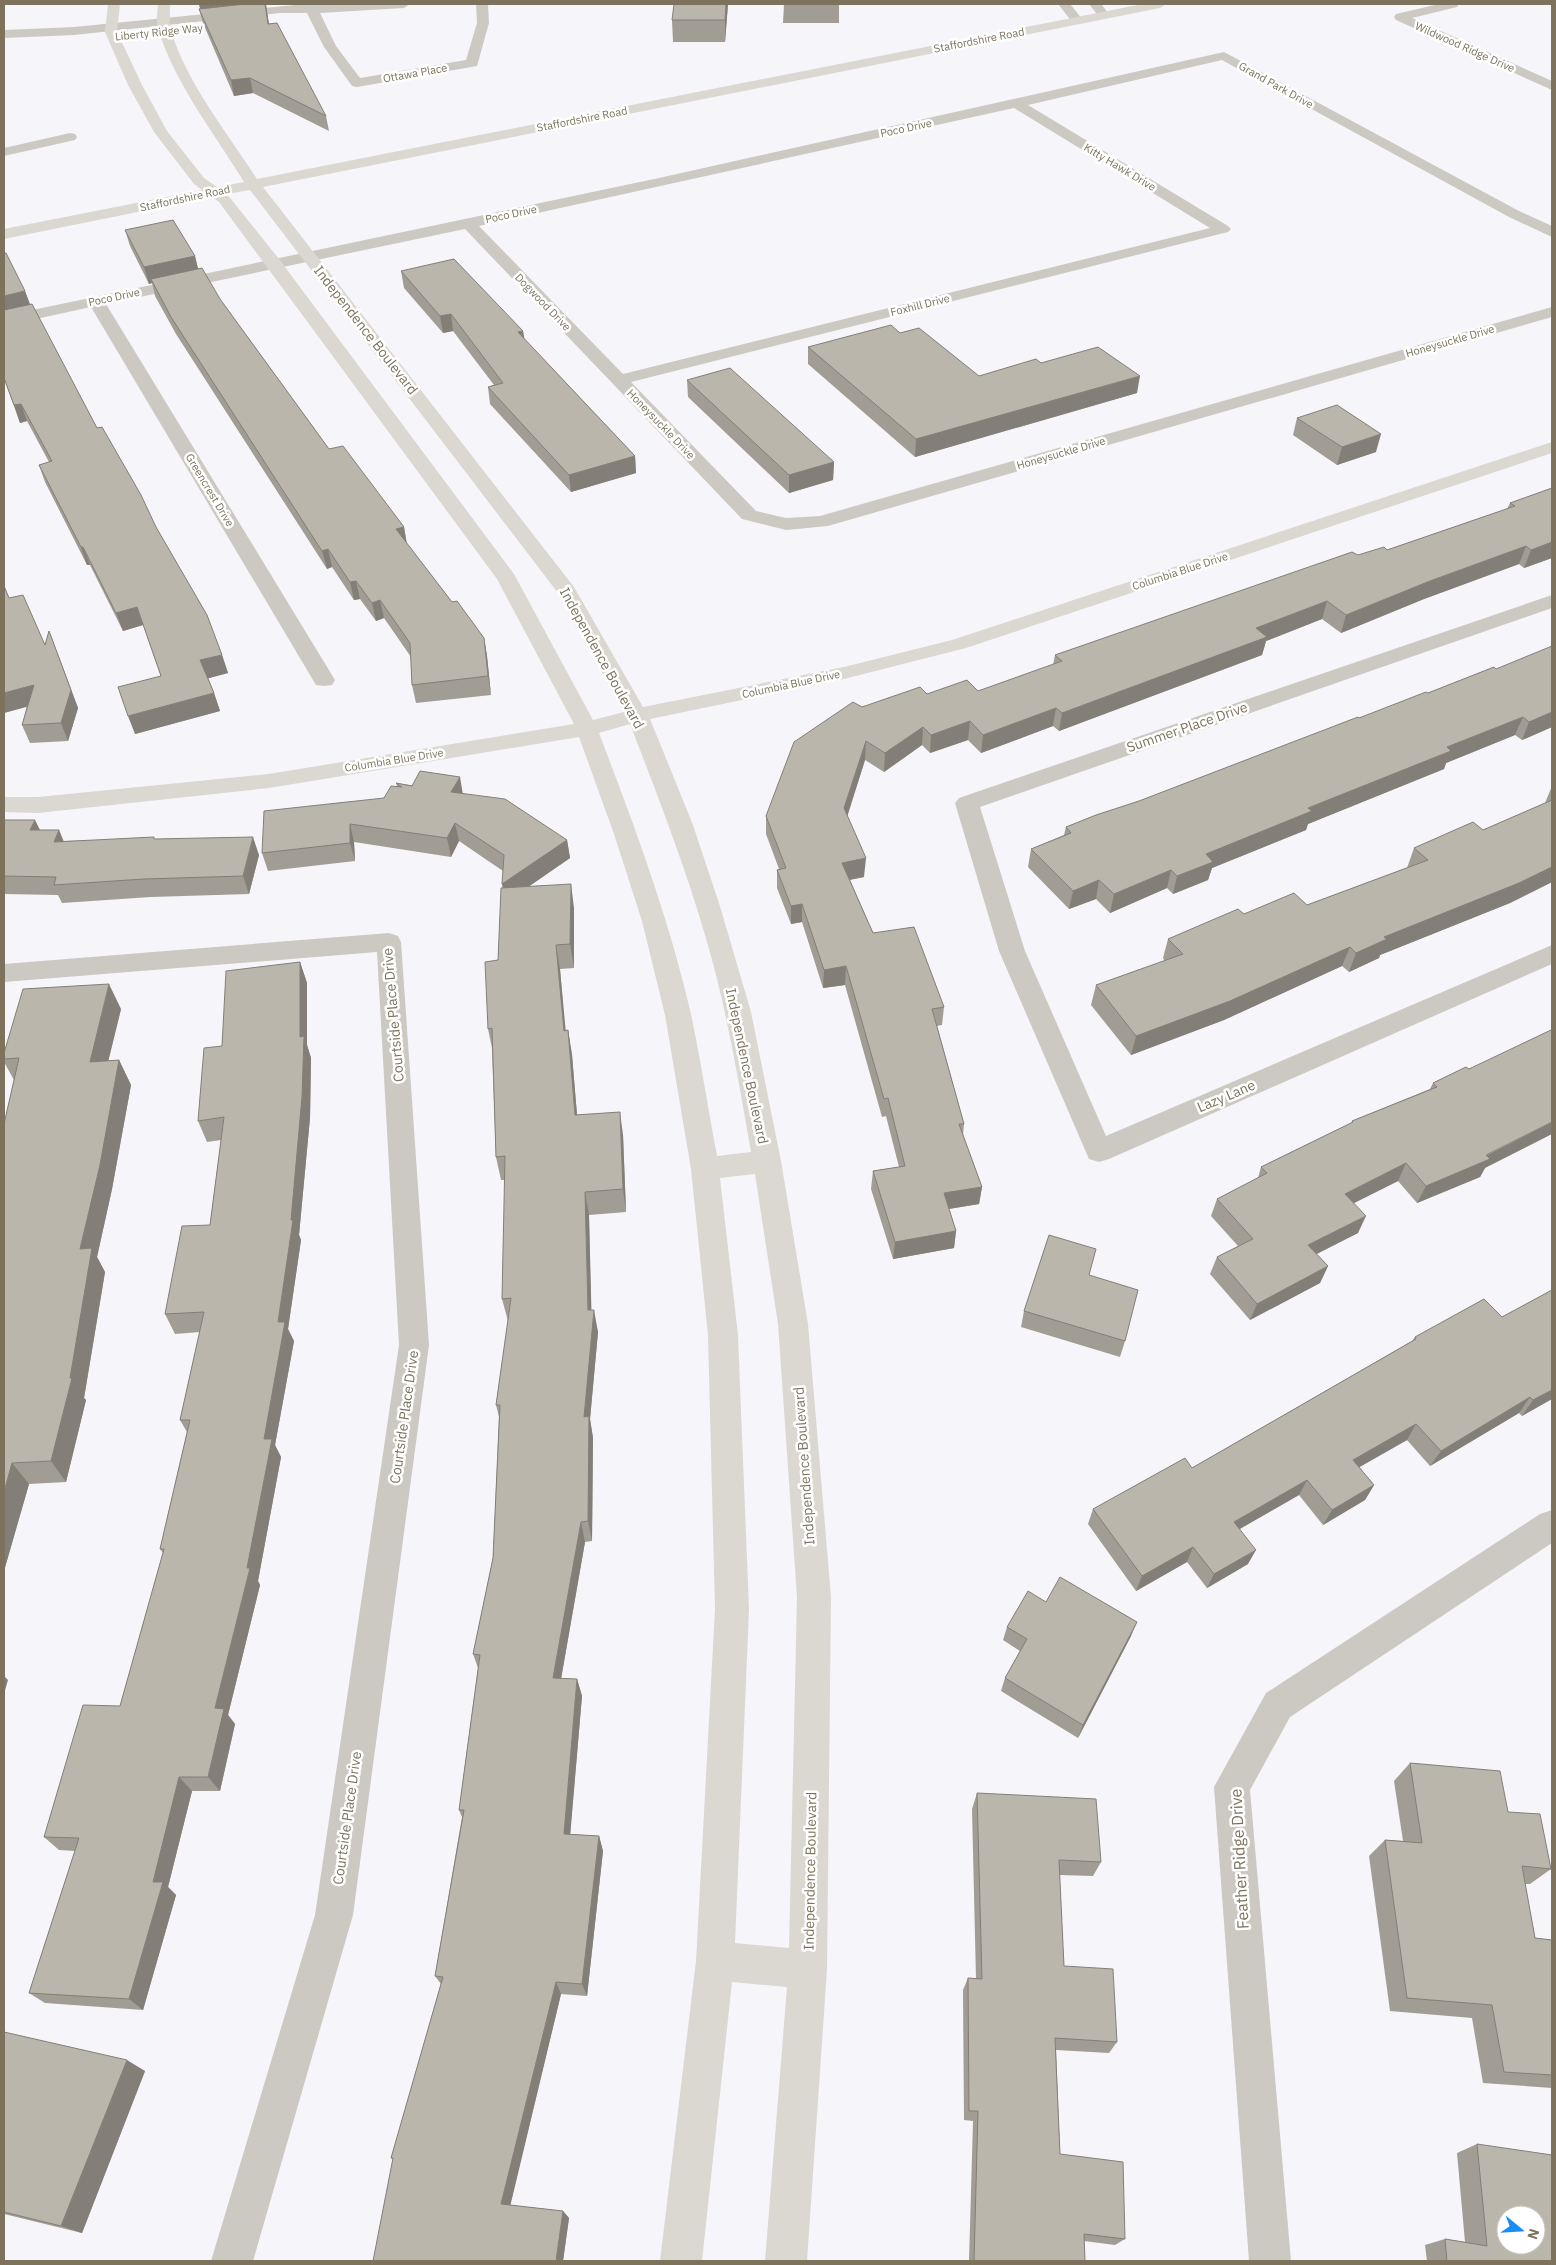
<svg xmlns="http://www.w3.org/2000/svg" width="1556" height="2265" font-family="'IBM Plex Sans',sans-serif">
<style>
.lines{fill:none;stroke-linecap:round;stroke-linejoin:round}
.street{fill:#ccc9c3;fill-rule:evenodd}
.secondary{fill:#dbd8d2;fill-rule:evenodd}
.wall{fill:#a19d94}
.shaded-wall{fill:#837f78}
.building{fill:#bbb6ac;stroke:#837f78;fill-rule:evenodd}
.labels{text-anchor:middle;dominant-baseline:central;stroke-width:5;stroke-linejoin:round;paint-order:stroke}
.far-street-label{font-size:11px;fill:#7d735d;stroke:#fff}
.street-label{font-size:14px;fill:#7d735d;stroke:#fff}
.near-street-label{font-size:16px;fill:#7d735d;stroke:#fff}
</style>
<rect width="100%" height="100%" fill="#f6f5f9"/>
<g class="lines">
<g class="street">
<polygon points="305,4 410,4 404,8 320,13 336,46 360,78 466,60 477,23 476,4 488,4 489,23 477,66 357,87 352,86 324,47 307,13 280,13 74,35 4,38 4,30 74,27"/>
<polygon points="1058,4 1070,4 1083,20 1081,23 1073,23"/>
<polygon points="1089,4 1101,4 1110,15 1104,19 1100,18"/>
<polygon points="1439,4 1459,4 1457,7 1412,18 1552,81 1552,90 1396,20 1394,17 1396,14"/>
<path d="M1224 52 1519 211 1552 226V237L1509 217 1222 60 1028 105 1228 226 1231 229 1228 232 631 382 756 511 786 518 820 516 1552 307V317L828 526 786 530 742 519 465 229 106 304 335 680 332 685 324 686 316 685 313 680 91 307 4 326V316L659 178ZM1014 108 1210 228 623 374 479 226Z"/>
<polygon points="70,133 75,134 77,137 75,140 4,156 4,148"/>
<polygon points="1552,595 1552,608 980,807 1025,951 1106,1136 1552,945 1552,964 1109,1159 1099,1162 1089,1159 999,951 955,803 959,798"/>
<polygon points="389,933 398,936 401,942 429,1345 353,1915 253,2261 211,2261 315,1915 399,1345 377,952 4,982 4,964"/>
<polygon points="1552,1510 1552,1543 1290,1717 1250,1790 1291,2261 1249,2261 1214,1787 1266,1693 1540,1514"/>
</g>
<path class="secondary" d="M108 4H120L117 32 142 85 167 131 204 178 217 187 244 182C216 136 174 82 159 31 156 22 157 13 158 4H170C170 13 169 22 171 31 187 83 228 134 257 179L1143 4H1166L1160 8 263 187 574 587 643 707 844 667 952 640 1552 442V453L966 648 844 679 650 719 693 825 719 903 751 1012 781 1161 808 1324 831 1597 827 1969 807 2261H765L787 1987 732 1982 702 2261H660L696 1961 715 1609 708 1335 691 1169 665 1015 642 921 614 834 579 737 269 788 38 813 4 812V797H38L269 774 574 724 497 579 219 202 212 197 4 239V229L202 190 194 184 154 132 128 85 105 32ZM250 190 558 593 624 712 593 720 514 574 279 259 227 194ZM630 724C666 817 704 915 725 1013 735 1059 743 1106 751 1152L717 1156C708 1109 701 1061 691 1014 669 918 634 825 599 733ZM755 1174 778 1324 797 1597 789 1948 735 1943 749 1609 738 1335 720 1178Z"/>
</g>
<g class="wall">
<polygon points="199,4 266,6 269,24 326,116 329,131 253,93 234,96 203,23 199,9 200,8"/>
<polygon points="728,4 725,42 673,42 672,20"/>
<polygon points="784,4 839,4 839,23 783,23"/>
<polygon points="125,230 195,256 198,269 329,449 404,527 407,545 452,602 484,638 487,656 491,695 416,703 412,685 411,657 384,618 376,621 360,599 354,600 332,567 327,569 176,334 155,296 152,283 149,284 130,246"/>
<polygon points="401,271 523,331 524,339 635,456 636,473 571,492 490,404 488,387 494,385 453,331 443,333 404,288"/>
<polygon points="25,291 30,304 97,428 156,527 222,655 228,673 208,678 214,693 220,711 135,734 161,676 143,625 123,631 90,565 87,565 45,482 39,465 49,462 27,421 20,423 4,378"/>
<polygon points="900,333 979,376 1041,363 1137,393 915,457 808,364 808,347"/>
<polygon points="687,380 834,462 833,480 789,493 688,397"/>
<polygon points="1297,418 1376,452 1337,465 1293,435"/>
<polygon points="1552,488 1552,558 1524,568 1519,564 1424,599 1341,633 1322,619 1266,641 1262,655 1059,731 1053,726 981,753 968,740 930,753 922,745 884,772 865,760 847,815 864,877 850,880 873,933 944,1007 942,1025 937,1026 964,1124 963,1135 982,1187 979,1204 949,1209 956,1231 954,1248 893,1259 871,1189 873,1171 899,1167 886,1116 882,1117 845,985 823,988 802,922 791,924 777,888 777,870 779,869 766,834 766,816 862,707 927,694 978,691 1053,665 1055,655 1358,555 1387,550 1507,509 1510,503"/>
<polygon points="4,586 9,598 45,645 49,631 78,708 68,741 30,743 22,725 27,706 4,713"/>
<polygon points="1494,667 1552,727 1522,740 1515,735 1446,763 1444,769 1308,824 1306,830 1212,868 1208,880 1173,894 1167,888 1110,913 1096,899 1069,909 1028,867 1031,849 1064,835 1066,827 1139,801 1428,693"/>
<polygon points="396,783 463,793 567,840 570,858 529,886 574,908 574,968 560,969 565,1031 568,1030 572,1055 577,1115 623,1135 626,1212 589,1215 591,1310 598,1332 590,1419 593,1438 592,1541 585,1542 561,1679 577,1679 582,1696 570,1834 599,1836 603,1851 587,1996 561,1994 510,2205 563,2211 569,2218 563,2261 391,2158 441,1984 435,1976 462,1817 459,1810 478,1668 473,1654 493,1558 499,1417 496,1405 508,1321 502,1299 505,1180 501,1180 496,1157 492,1048 488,1029 498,960 503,888 503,871 459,841 451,857 354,842 355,861 268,871 262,853 384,798 397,786"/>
<polygon points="1552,786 1552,882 1510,903 1380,955 1379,958 1349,972 1342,966 1224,1020 1131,1055 1091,1005 1096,985 1165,961 1163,958 1168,939 1244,914 1307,905 1407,868 1414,848 1483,830 1545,803"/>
<polygon points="4,820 40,830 59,830 63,841 155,839 259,855 249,894 151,897 62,903 58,895 4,894"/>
<polygon points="300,962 307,983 307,1045 311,1058 310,1118 299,1235 301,1240 288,1329 294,1341 275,1445 281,1457 258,1581 260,1585 228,1715 235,1724 220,1791 192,1791 168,1887 176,1895 143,2010 45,2003 29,1993 75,1851 59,1850 44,1837 120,1706 163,1553 160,1549 187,1432 180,1420 200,1332 175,1334 165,1314 210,1225 221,1140 207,1142 198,1121 222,1046"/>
<polygon points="121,1009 108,1061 119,1060 131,1085 112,1189 97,1257 105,1272 84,1398 86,1400 66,1482 29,1484 4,1571 4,1124 14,1080 4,1062 4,1053"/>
<polygon points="1466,1067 1485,1168 1480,1177 1417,1203 1398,1181 1354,1203 1358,1233 1316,1254 1328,1266 1320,1283 1250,1320 1210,1274 1217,1257 1238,1246 1211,1216 1217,1199 1258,1178 1261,1167 1351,1123 1352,1121 1430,1089 1433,1083"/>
<polygon points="1089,1276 1125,1341 1120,1357 1021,1327 1024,1311"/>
<polygon points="1552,1290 1552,1399 1522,1416 1519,1413 1430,1466 1407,1440 1359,1467 1374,1485 1365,1500 1323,1525 1299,1495 1240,1529 1248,1564 1207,1588 1187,1562 1136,1591 1088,1524 1093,1509 1192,1468 1412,1341 1415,1337 1502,1317"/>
<polygon points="1046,1602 1131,1636 1078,1738 1001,1691 1005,1678 1020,1651 1003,1640 1007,1627"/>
<polygon points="1410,1763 1508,1812 1551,1869 1530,1884 1525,1884 1535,1938 1552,1940 1552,2088 1483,2083 1472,2018 1390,2011 1369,1856 1385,1840 1403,1841 1394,1781"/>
<polygon points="977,1793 1101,1862 1093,1876 1059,1875 1064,1966 1117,2042 1109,2053 1056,2050 1060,2154 1125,2239 1115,2245 1084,2241 1085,2261 969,2261 973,2121 964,2120 963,1990 968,1978 976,1979 972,1809"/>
<polygon points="4,2032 145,2071 82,2233 4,2214"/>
<polygon points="1477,2144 1552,2261 1427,2261 1425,2245 1445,2239 1465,2242 1457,2153"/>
</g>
<g class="shaded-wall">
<polygon points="199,4 266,4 271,39 201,12"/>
<polygon points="726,4 728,4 725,42 725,20"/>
<polygon points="250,78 253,93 234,96 231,80"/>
<polygon points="195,256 199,273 151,279 152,283 149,284 144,267"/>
<polygon points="25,291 31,308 4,314 4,296"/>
<polygon points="451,314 453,331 443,333 440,316"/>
<polygon points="523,331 526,348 518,332"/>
<polygon points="1140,376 1137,393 915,457 916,439"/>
<polygon points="21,404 27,421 20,423 14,405"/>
<polygon points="1381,434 1376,452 1337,465 1342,447"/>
<polygon points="635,456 636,473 571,492 569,475"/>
<polygon points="834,462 833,480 789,493 789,475"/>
<polygon points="404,527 407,545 396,529"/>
<polygon points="1552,542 1552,558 1524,568 1531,550"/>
<polygon points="1526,546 1519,564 1424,599 1341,633 1346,615 1430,581"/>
<polygon points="81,547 83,547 90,565 87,565"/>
<polygon points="328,549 332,567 327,569 322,551"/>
<polygon points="356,581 360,599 354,600 350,582"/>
<polygon points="380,600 384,618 376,621 372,603"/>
<polygon points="1327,601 1322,619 1266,641 1262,655 1059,731 1062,713 1256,628"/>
<polygon points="137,607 143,625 123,631 116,613"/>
<polygon points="49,631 78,708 68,741 61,723"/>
<polygon points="484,638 487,656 491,695 488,676"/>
<polygon points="222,655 228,673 206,679 200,660"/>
<polygon points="34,685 41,703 4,713 4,693"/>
<polygon points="214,693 220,711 135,734 128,716"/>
<polygon points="1056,708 1053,726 981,753 983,735"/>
<polygon points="1552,712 1552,727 1522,740 1529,722"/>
<polygon points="1523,717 1515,735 1446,763 1444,769 1308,824 1306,830 1212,868 1208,880 1173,894 1177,876 1206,854 1447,747"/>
<polygon points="970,721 968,740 930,753 931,735"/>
<polygon points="923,727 922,745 884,772 885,753"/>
<polygon points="866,741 865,760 844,827 844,808"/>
<polygon points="460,777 463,795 451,792"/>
<polygon points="35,820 44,838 30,830"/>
<polygon points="455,823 459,841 451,857 447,838"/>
<polygon points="350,824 354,842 355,861 350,843"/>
<polygon points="59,830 67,849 54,842"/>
<polygon points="253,837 259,855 249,894 243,876"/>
<polygon points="567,840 570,858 505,903 502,884"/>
<polygon points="866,858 864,877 842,881 842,863"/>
<polygon points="1552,867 1552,882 1510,903 1380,955 1379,958 1349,972 1356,953 1384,937"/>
<polygon points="1171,870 1167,888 1110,913 1114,894"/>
<polygon points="1099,880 1096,899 1069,909 1073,891"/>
<polygon points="571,884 574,908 574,968 570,944"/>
<polygon points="802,904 802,922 791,924 791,906"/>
<polygon points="556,945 560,969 568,1055 564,1031"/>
<polygon points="1350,947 1342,966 1224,1020 1131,1055 1136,1036"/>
<polygon points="300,962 307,983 307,1045 311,1058 310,1118 299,1235 301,1240 288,1329 294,1341 275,1445 281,1457 258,1581 260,1585 228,1715 235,1724 220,1791 208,1777 215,1708 247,1568 264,1439 291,1220 300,1037"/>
<polygon points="846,966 845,985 823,988 824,970"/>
<polygon points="109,984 121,1009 102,1087 90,1062"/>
<polygon points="568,1030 572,1055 579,1139 575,1115"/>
<polygon points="119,1060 131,1085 112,1189 97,1257 105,1272 84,1398 86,1400 66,1482 51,1461 70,1378 80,1249"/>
<polygon points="620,1112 623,1135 626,1212 623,1189"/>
<polygon points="1552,1122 1552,1134 1485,1168 1480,1177 1417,1203 1426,1186"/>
<polygon points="1406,1163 1398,1181 1338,1211 1345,1194"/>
<polygon points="982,1187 979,1204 942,1210 944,1193"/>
<polygon points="585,1192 589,1215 592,1332 588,1310"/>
<polygon points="1366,1216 1358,1233 1301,1262 1308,1245"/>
<polygon points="956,1231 954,1248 893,1259 895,1242"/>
<polygon points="1328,1266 1320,1283 1250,1320 1257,1304"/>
<polygon points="594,1310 598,1332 590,1419 593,1438 592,1541 588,1521 584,1417"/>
<polygon points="1552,1390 1552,1399 1522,1416 1533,1400"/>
<polygon points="1530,1397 1519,1413 1430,1466 1441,1451"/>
<polygon points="1416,1424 1407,1440 1344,1476 1353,1460"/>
<polygon points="12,1463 29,1484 4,1571 4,1492"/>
<polygon points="1307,1480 1299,1495 1227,1536 1234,1522"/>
<polygon points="1374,1485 1365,1500 1323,1525 1332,1510"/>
<polygon points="581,1522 585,1542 558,1696 553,1678"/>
<polygon points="1193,1547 1187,1562 1136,1591 1142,1576"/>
<polygon points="1256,1550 1248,1564 1207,1588 1214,1574"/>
<polygon points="1137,1622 1131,1636 1078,1738 1083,1725"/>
<polygon points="4,1676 8,1680 4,1694"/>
<polygon points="577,1679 582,1696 569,1849 564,1834"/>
<polygon points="179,1777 192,1791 168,1887 176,1895 143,2010 129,1999 153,1882"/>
<polygon points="599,1836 603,1851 587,1996 582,1984"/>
<polygon points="556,1982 561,1994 509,2211 501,2204"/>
<polygon points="127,2060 145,2071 82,2233 61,2226"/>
<polygon points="563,2211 569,2218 563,2261 556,2261"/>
</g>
<g class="building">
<polygon points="245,4 265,4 268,24 277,23 326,116 250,78 231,80 199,9"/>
<polygon points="674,4 726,4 725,20 672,20"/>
<polygon points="173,220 195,256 144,267 125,230"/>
<polygon points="4,253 6,253 25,291 4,296"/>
<polygon points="454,259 523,331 518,332 635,456 569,475 488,387 503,383 451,314 440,316 401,271"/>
<polygon points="202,268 220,299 329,449 343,446 404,527 396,529 452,602 457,601 484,638 488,676 412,685 410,643 380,600 372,603 356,581 350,582 328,549 322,551 171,317 151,279"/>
<polygon points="32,304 97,428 102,427 141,495 156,527 207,615 222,655 200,660 214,693 128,716 118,687 161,676 137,607 116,613 83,547 81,547 39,465 52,461 21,404 14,405 4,378 4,310"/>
<polygon points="891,325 900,333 919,328 979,376 1036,359 1041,363 1098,347 1140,376 916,439 808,347"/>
<polygon points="730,368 834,462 789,475 687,380"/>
<polygon points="1337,405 1381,434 1342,447 1297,418"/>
<polygon points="1552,488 1552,542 1531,550 1526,546 1430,581 1346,615 1327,601 1256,628 1267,637 1062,713 1056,708 983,735 970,721 931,735 923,727 885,753 866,741 844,808 866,858 842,863 873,933 914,927 944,1007 932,1009 964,1124 959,1124 982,1187 944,1193 956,1231 895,1242 873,1171 905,1166 888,1098 884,1099 846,966 824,970 802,904 791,906 777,870 786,868 766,816 794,742 853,702 862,707 920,687 927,694 967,680 978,691 1062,661 1055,655 1352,552 1358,555 1384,547 1387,550 1515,506 1510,503"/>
<polygon points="4,586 9,598 23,595 45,645 49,631 71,690 61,723 22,725 34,685 4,693"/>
<polygon points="1552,646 1552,712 1529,722 1523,717 1447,747 1451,751 1308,808 1312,811 1206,854 1213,862 1177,876 1171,870 1114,894 1099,880 1073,891 1031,849 1071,833 1066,827 1096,815 1139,801 1358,717 1359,718 1426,692 1428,693 1494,667 1496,669"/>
<polygon points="420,771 460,777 451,792 505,799 567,840 502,884 504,855 455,823 447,838 350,824 350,843 262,853 264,811 384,798 391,786 402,787 396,783 412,786"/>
<polygon points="1552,800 1552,867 1519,883 1384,937 1387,939 1356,953 1350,947 1230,1001 1136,1036 1096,985 1183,954 1168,939 1238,909 1244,914 1294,893 1307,905 1428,860 1414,848 1473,822 1483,830"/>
<polygon points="4,820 35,820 30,830 59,830 54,842 154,837 154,839 253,837 243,876 144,879 54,885 56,877 4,876"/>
<polygon points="571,884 570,944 556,945 564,1031 568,1030 575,1115 620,1112 623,1189 585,1192 588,1310 594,1310 584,1417 589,1416 588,1521 581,1522 553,1678 577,1679 564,1834 599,1836 582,1984 556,1982 501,2204 563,2211 556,2261 373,2261 393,2158 391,2158 443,1977 435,1976 464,1810 459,1810 480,1655 473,1654 493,1558 500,1405 496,1405 511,1298 502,1299 505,1156 496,1157 492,1028 488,1029 485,962 498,960 501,888"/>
<polygon points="300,962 300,1037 304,1036 302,1097 291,1220 293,1220 278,1322 285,1322 264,1439 272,1439 247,1568 250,1568 215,1708 224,1709 208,1777 179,1777 153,1882 163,1882 129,1999 29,1993 79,1838 44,1837 83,1705 120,1706 164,1549 160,1549 190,1420 180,1420 204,1312 165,1314 182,1226 210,1225 224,1117 198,1121 204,1048 222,1046 226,971"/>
<polygon points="109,984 90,1062 119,1060 100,1165 80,1249 92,1248 70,1378 72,1378 51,1461 12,1463 4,1492 4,1124 19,1058 4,1059 4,1053 23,989"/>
<polygon points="1551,1030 1552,1031 1552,1122 1486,1155 1490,1159 1426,1186 1406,1163 1345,1194 1366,1216 1308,1245 1328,1266 1257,1304 1217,1257 1253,1239 1217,1199 1267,1173 1261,1167 1353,1122 1352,1121 1437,1087 1433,1083 1466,1067 1469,1069"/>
<polygon points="1049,1235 1096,1249 1089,1275 1138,1290 1125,1341 1024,1311"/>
<polygon points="1552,1290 1552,1390 1533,1400 1530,1397 1441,1451 1416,1424 1353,1460 1374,1485 1332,1510 1307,1480 1234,1522 1256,1550 1214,1574 1193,1547 1142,1576 1093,1509 1185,1458 1192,1468 1416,1339 1415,1337 1484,1299 1502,1317"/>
<polygon points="1060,1577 1137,1622 1083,1725 1005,1678 1027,1639 1007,1627 1028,1591 1046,1602"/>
<polygon points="1410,1763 1500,1771 1508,1812 1540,1814 1551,1869 1522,1866 1535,1938 1552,1940 1552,2075 1504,2072 1492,2005 1407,1998 1385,1840 1422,1843"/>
<polygon points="977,1793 1096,1799 1101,1862 1059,1860 1064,1966 1113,1969 1117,2042 1055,2038 1060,2154 1123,2162 1125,2239 1084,2234 1085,2261 974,2261 978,2111 969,2111 968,1978 982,1979"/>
<polygon points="4,2032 127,2060 61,2226 4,2212"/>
<path d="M1477 2144 1552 2155V2261H1447L1445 2239 1487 2246ZM1506 2215H1536V2245H1506Z"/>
</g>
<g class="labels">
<g class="far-street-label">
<text transform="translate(159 32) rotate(-6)">Liberty Ridge Way</text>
<text transform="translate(979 40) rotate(-11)">Staffordshire Road</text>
<text transform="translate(1465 47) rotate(24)">Wildwood Ridge Drive</text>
<text transform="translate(415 73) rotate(-10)">Ottawa Place</text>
<text transform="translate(1276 85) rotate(29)">Grand Park Drive</text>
<text transform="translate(582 119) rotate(-11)">Staffordshire Road</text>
<text transform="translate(906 128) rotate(-12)">Poco Drive</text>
<text transform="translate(1120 167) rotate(31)">Kitty Hawk Drive</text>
<text transform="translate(185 198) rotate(-12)">Staffordshire Road</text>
<text transform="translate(511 214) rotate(-12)">Poco Drive</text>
<text transform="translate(114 297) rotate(-12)">Poco Drive</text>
<text transform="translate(543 302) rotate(46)">Dogwood Drive</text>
<text transform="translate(920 305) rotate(-14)">Foxhill Drive</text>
<text transform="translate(1450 341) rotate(-16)">Honeysuckle Drive</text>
<text transform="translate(661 424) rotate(46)">Honeysuckle Drive</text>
<text transform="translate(1061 453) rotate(-16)">Honeysuckle Drive</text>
<text transform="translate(210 490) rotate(59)">Greencrest Drive</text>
<text transform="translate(1180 571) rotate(-18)">Columbia Blue Drive</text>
<text transform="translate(791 684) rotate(-12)">Columbia Blue Drive</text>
<text transform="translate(394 760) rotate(-9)">Columbia Blue Drive</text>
</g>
<g class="street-label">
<text transform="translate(366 330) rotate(52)">Independence Boulevard</text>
<text transform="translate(602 658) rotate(61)">Independence Boulevard</text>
<text transform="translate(1187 727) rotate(-19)">Summer Place Drive</text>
<text transform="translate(393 1015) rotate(-95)">Courtside Place Drive</text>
<text transform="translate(747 1066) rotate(78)">Independence Boulevard</text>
<text transform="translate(1226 1096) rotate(-23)">Lazy Lane</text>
<text transform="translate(404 1417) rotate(-82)">Courtside Place Drive</text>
<text transform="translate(804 1466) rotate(-94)">Independence Boulevard</text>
<text transform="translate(347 1818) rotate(-82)">Courtside Place Drive</text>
<text transform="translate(810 1871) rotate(-89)">Independence Boulevard</text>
</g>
<g class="near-street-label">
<text transform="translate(1239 1859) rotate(-93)">Feather Ridge Drive</text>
</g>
</g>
<rect width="1556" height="2265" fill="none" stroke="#7d735d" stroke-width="10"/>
<g transform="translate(1521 2230) rotate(108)"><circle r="24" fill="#ffffff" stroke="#cbc7be"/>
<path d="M0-4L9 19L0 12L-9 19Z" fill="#1a8df4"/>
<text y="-8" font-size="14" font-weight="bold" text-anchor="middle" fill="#7d735d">N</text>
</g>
</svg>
